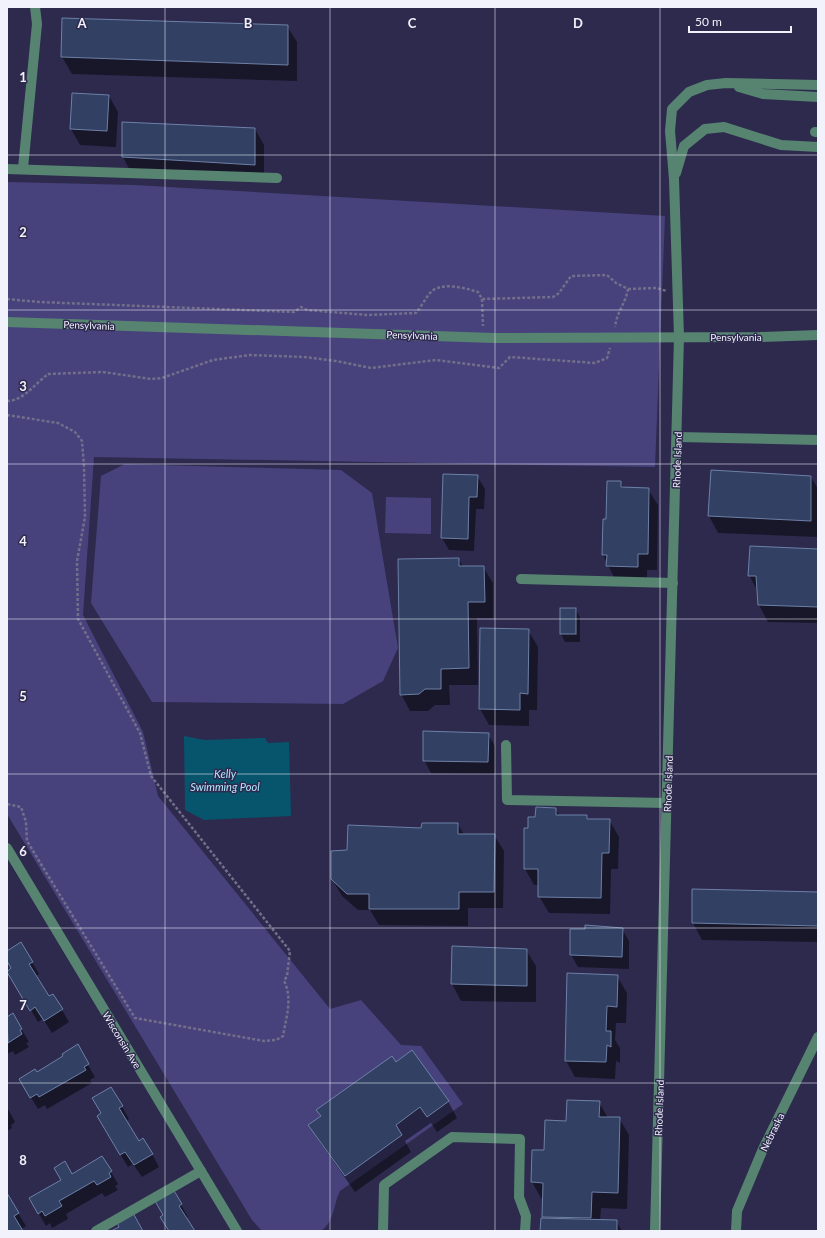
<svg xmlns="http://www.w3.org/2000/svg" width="825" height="1238" font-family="Lato,sans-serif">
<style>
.green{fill:#47427c}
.water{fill:#07556d}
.shadow{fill:#0007}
.building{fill:#314063;stroke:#6e80a7}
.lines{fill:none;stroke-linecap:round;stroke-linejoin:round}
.path{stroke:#716f8a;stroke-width:2.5;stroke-dasharray:3 2;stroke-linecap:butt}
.minor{stroke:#578471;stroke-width:10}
.grid{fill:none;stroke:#f2f2fc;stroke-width:1;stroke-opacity:0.55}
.labels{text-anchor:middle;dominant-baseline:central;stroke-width:3;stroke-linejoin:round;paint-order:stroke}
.street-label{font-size:10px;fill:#f2f2fc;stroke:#2d2a4e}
.water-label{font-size:11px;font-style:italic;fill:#b0e7fd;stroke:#2d2a4e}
.grid-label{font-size:13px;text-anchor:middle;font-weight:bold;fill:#f2f2fc;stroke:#2d2a4e;stroke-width:3;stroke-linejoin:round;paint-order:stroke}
</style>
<rect width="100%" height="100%" fill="#2d2a4e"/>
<g class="green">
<path d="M7 182 134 185 665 216 655 467 94 457 83 615 143 732 158 796 330 1009 361 1000 401 1045 421 1046 463 1104 340 1191C333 1205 335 1221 321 1231H262L252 1220 7 814Z"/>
<polygon points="125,464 341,470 372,493 398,648 383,681 343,704 152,702 91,603 101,476"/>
<polygon points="386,497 431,498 431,534 385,533"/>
</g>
<polygon class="water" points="184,736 205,740 265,738 268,743 289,742 291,816 204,820 185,810"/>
<g class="shadow">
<polygon points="63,19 287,26 297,42 297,81 72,74 62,57"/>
<polygon points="109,96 118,112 116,147 80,145 71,129"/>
<polygon points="255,129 264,145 264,181 132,174 123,157"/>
<polygon points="712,471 811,477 818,489 818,537 718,533 709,516"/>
<polygon points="477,476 485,489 484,509 476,509 474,551 449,550 442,538"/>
<polygon points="620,482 624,488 648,489 658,505 657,570 647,570 647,583 617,583 603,555 607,520"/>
<polygon points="818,550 818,623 768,622 759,605 757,590 749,575"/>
<polygon points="459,559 463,567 483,567 493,583 493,618 477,618 478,685 449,685 450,705 435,705 428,711 410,711 401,694"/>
<polygon points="561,609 575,609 580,617 580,642 565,642 561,634"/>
<polygon points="528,630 538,647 537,710 529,710 529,726 489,725 480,709"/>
<polygon points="488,734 495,746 495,774 431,773 424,760"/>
<polygon points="555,809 560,816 587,816 589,820 609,820 619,837 618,869 611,869 610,914 549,913 539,896 539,885 534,885 525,869 529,828 536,818"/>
<polygon points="458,824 464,835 494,835 504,851 503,908 468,908 468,926 379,925 370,910 358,910 342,896 332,879 348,851 422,829"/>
<polygon points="693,890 818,893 818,942 702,940 693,923"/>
<polygon points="622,929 629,941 629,969 578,967 571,955"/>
<polygon points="453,947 526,950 536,966 536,1002 461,1001 452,984"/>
<polygon points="7,952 32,962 39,974 36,976 49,998 53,995 69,1022 52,1033 43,1019 38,1022 15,984 12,969 7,960"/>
<polygon points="617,976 627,993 626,1023 616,1023 615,1040 620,1048 620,1063 616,1061 615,1079 575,1077 566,1061"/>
<polygon points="13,1015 29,1042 26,1043 29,1047 15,1055 13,1051 7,1054 7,1018"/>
<polygon points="77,1046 95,1077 90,1080 92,1083 47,1109 45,1105 38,1109 20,1079 36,1073 65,1057"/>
<polygon points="396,1063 448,1101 457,1118 437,1132 431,1123 405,1141 411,1152 355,1192 319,1141 309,1125"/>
<polygon points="111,1088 129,1119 126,1121 139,1142 152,1154 159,1167 142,1177 133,1164 128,1167 105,1129 103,1114"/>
<polygon points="599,1102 608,1118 619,1118 629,1135 627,1209 601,1208 600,1221 616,1221 622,1231 541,1231 545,1219 543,1217 544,1198 541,1198 532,1182 545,1151 567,1122"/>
<polygon points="7,1107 15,1122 11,1125 12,1128 7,1131"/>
<polygon points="102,1157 118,1184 115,1186 118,1190 105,1197 102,1193 66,1214 68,1219 52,1228 50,1223 46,1226 30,1198"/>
<polygon points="173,1191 188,1217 186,1218 194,1231 169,1231 164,1215"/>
<polygon points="7,1195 26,1226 21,1229 22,1231 7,1231"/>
</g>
<g class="building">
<polygon points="62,18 288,25 288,65 61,57"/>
<polygon points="72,93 109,95 107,131 70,129"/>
<polygon points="122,122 255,128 255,165 122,157"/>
<polygon points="711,470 811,476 811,521 708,516"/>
<polygon points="443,474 478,475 477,497 469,497 468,539 441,538"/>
<polygon points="607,481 621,481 621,487 649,488 648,554 638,554 638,567 606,566 607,555 602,555 603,519 606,519"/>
<polygon points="750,546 818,549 818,607 758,605 756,576 748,576"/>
<polygon points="459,558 459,566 484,566 485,602 468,602 469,668 441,669 441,689 425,689 419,694 400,695 398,559"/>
<rect x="560" y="608" width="16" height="26"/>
<polygon points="480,628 529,629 528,694 520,693 520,710 479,709"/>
<polygon points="423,731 489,733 488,762 423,761"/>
<polygon points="536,807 556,808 556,815 587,815 587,819 610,819 609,853 602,853 601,898 538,897 538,869 524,869 524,828 528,828 528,817 535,817"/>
<polygon points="422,823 458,823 458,834 495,834 494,892 459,892 459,909 369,909 369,894 347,894 331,879 331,851 347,850 348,825 421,828"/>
<polygon points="692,889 818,892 818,926 692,923"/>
<polygon points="585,925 623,928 622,957 570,955 570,929 585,929"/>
<polygon points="21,942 33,962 29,964 49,996 53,994 63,1009 44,1021 35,1007 30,1011 7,972 11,968 7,961 7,951"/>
<polygon points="452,946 527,949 527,986 451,984"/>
<polygon points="567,973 618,975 617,1007 607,1006 606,1031 611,1031 611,1047 607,1045 606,1062 565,1061"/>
<polygon points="13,1013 22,1029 20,1030 22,1034 8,1043 7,1017"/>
<polygon points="78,1044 89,1064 84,1067 86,1070 39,1097 37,1094 30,1098 19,1079 35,1069 37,1072 63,1056 62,1054"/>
<polygon points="412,1050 449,1101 427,1117 420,1107 396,1125 402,1135 345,1176 308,1125 321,1116 316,1110 392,1056 396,1062"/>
<polygon points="111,1087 123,1106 119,1108 139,1141 143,1138 153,1154 134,1165 125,1152 120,1155 97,1116 101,1113 92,1098"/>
<polygon points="567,1100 600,1101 599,1117 620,1117 618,1193 592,1192 591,1218 542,1217 543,1183 531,1182 532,1150 544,1150 545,1120 566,1121"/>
<polygon points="102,1156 112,1171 109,1173 111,1177 97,1185 94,1181 59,1201 62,1206 45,1216 42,1211 38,1214 29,1198 61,1180 54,1168 65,1161 72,1174"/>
<polygon points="173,1189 182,1204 179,1206 195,1231 169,1231 160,1217 163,1215 155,1201"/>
<polygon points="7,1193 19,1213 14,1216 23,1231 7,1231"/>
<polygon points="133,1213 143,1231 111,1231 119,1227 117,1222"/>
<polygon points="541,1218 617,1220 617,1231 540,1231"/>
</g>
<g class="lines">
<g class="path">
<polyline points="628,289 656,288 667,291"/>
<path d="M7 299 39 302 294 312 301 307 307 310 367 315 416 313C421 307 425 299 430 293 440 281 465 288 478 292L482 299 553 297 559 293 571 276 607 275 616 283 628 289C625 305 617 311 615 327"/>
<polyline points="482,299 483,326"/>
<path d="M7 401C23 401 36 383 48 374L103 372 151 379 162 378 213 360 250 355 304 357 336 361 371 368 436 360 499 368 510 357 595 363 607 358 610 348"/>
<path d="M7 415 58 423 75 432 82 441 84 466 85 517 77 561 78 619 140 733 151 776 290 951 287 976 284 981C293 998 286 1018 283 1036L276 1040 264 1041 135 1018 27 841 26 822 21 807 7 804"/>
</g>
<g class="minor">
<polyline points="739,87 763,94 818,97"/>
<polyline points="815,132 818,132"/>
<polyline points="23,168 37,24 35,7"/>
<polyline points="7,169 277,178"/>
<polyline points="676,173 684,146 705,129 724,127 781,145 818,147"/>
<polyline points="7,322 494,338 760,337 818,335"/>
<polyline points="677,437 818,440"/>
<polyline points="521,579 673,583"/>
<polyline points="506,745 507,800 667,803"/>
<polyline points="7,848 237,1231"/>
<polyline points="96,1231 201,1171"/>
<polyline points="383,1231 384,1185 452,1137 520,1139 519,1197 526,1216 525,1231"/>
<polyline points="655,1231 679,337 674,179 670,131 672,109 689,92 707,85 726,83 818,85"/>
<polyline points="736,1231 737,1211 763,1149 818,1037"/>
</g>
</g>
<path class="grid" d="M165 7V1231M330 7V1231M495 7V1231M660 7V1231M7 155H818M7 310H818M7 464H818M7 619H818M7 774H818M7 928H818M7 1083H818"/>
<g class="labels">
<g class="street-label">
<text transform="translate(89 325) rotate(2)">Pensylvania</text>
<text transform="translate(412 335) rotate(2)">Pensylvania</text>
<text x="736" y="337">Pensylvania</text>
<text transform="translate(677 460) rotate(-88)">Rhode Island</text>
<text transform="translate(668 784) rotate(-88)">Rhode Island</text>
<text transform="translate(122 1040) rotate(59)">Wisconsin Ave</text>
<text transform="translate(659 1108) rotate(-88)">Rhode Island</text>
<text transform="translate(772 1132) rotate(-64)">Nebraska</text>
</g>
<g class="water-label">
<text x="225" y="773">Kelly<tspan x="225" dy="13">Swimming Pool</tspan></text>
</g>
</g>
<g class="grid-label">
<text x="82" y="28">A</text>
<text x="248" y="28">B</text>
<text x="412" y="28">C</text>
<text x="578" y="28">D</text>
<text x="23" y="82">1</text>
<text x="23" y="237">2</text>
<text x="23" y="391">3</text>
<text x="23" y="546">4</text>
<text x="23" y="701">5</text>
<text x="23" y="856">6</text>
<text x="23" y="1010">7</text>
<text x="23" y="1165">8</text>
</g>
<rect width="825" height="1238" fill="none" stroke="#f2f2fc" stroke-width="16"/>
<path d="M689 26v6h102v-6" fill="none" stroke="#f2f2fc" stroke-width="2"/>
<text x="695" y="26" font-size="12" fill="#f2f2fc" stroke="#2d2a4e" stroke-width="3" paint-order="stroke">50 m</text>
</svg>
